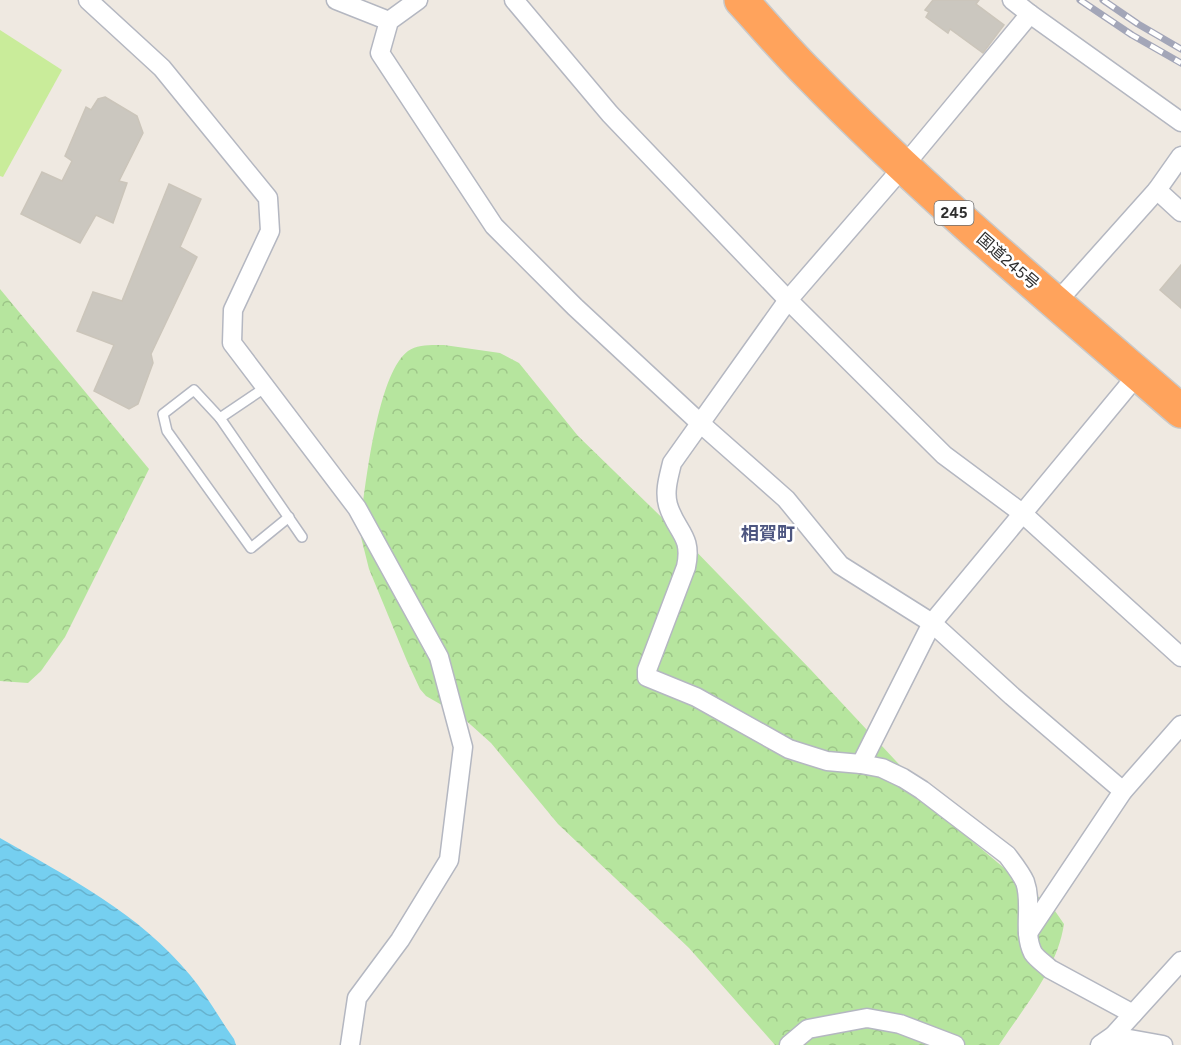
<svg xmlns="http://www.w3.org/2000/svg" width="1181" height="1045" font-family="Figtree,'Noto Sans JP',sans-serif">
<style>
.forest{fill:url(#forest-crowns)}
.pitch{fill:#c9ec9a}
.water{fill:url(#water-waves)}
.building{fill:#cbc7bf;stroke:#cbc5ba;stroke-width:1.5}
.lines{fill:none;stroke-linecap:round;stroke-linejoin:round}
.lane-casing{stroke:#b4b7c1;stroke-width:12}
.street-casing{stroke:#b4b7c1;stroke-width:21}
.highway-casing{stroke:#c9c9c9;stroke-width:36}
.lane{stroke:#fff;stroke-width:9}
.street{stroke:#fff;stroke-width:18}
.highway{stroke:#ffa35c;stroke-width:33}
.rail-casing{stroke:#a3a6b8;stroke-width:7}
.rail{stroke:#fff;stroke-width:4.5;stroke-dasharray:14;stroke-linecap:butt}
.labels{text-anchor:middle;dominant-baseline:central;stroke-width:5;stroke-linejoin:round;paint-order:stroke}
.shield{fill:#fff;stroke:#6d6d6d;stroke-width:1.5}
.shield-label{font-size:15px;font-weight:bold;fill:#2e2e2e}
.street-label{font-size:16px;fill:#2e2e2e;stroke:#fff}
.neighbourhood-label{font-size:18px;font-weight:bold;fill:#4d5680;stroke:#fff}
</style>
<defs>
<pattern id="forest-crowns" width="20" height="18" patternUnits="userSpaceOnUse" patternTransform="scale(1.5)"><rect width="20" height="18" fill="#b6e59e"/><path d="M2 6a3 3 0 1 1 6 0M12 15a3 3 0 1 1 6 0" fill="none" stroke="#9dc588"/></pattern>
<pattern id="water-waves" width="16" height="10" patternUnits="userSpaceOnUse" patternTransform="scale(1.5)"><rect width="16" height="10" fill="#75cff0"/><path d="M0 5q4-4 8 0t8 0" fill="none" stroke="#66b2ce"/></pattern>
</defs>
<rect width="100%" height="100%" fill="#efe9e1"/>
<g class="forest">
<polygon points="0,289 149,469 65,637 41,671 28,683 0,681"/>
<path d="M444 345 500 353 519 363 578 436 687 542 811 670 965 835 1055 911 1064 924C1057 970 1024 1007 999 1045H775L689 948 558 824 491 743 461 716 426 696 420 689 407 661 369 569 361 537V519C366 481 378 373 408 351 418 344 432 345 444 345Z"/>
</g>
<polygon class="pitch" points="0,30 62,70 3,177 0,176"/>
<path class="water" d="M0 838C68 877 139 913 190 975 206 994 219 1018 234 1039L236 1045H0Z"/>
<g class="building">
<polygon points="933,0 979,0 976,4 1004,25 983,53 950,29 948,33 926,17 929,12 925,10"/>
<polygon points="105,97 137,116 143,133 119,181 127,183 113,223 96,215 80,243 21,214 42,172 62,181 72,161 65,156 86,107 91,110 98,99"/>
<polygon points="169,184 201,199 180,247 197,257 151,354 153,363 138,404 129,409 94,391 114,345 77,331 93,292 122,301"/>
<polygon points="1181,265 1181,308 1160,290"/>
</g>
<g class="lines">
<defs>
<g id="lane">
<polyline points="266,387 220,418 302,537"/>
<polyline points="220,418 194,390 163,414 167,431 251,548 289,517"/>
</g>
<g id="street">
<polyline points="88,0 162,68 268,198 270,231 233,310 232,343 357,508 439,657 463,747 449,860 400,940 357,998 350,1045"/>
<polyline points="336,0 389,21"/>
<polyline points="418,0 389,21 380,53 494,226 575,307 700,423 786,499 840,565 932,623 1012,696 1123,791"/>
<polyline points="514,0 610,114 788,300 944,455 1022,513 1181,657"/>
<polyline points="1012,0 1030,14"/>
<polyline points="1181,156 1157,190 1181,212"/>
<polyline points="1056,303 1157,190"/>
<polyline points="861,764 932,623 1138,374"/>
<polyline points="1028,933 1123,791 1181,725"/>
<path d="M1133 1014 1050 969C1045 964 1037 959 1033 953 1022 931 1033 904 1025 882 1021 873 1013 863 1007 855L922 790 903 778 882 768 861 764 827 761 789 749 696 697 647 677V670L686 567C693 535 676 532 668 505 664 491 669 476 672 463L788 300 903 167 1030 14 1181 122"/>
<polyline points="1113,1036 1163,1045"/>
<polyline points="789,1045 808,1029 867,1018 900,1024 955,1045"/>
<polyline points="1100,1045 1113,1036 1181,961"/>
</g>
<path id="highway" d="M741 0C764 25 785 50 809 74 926 194 1054 301 1181 411"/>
</defs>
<use href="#lane" class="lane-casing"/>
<use href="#street" class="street-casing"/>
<use href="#highway" class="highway-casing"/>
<use href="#lane" class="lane"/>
<use href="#street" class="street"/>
<use href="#highway" class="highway"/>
<defs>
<g id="rail">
<polyline points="1080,0 1132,35 1181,63"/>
<polyline points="1103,0 1138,24 1181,49"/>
</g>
</defs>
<use href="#rail" class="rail-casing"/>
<use href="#rail" class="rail"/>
</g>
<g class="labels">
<rect class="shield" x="934.5" y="201" width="39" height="24" rx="4.5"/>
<g class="shield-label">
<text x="954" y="213">245</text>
</g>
<g class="street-label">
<text transform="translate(1008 261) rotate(41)">国道245号</text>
</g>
<g class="neighbourhood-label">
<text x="768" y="534">相賀町</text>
</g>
</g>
</svg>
